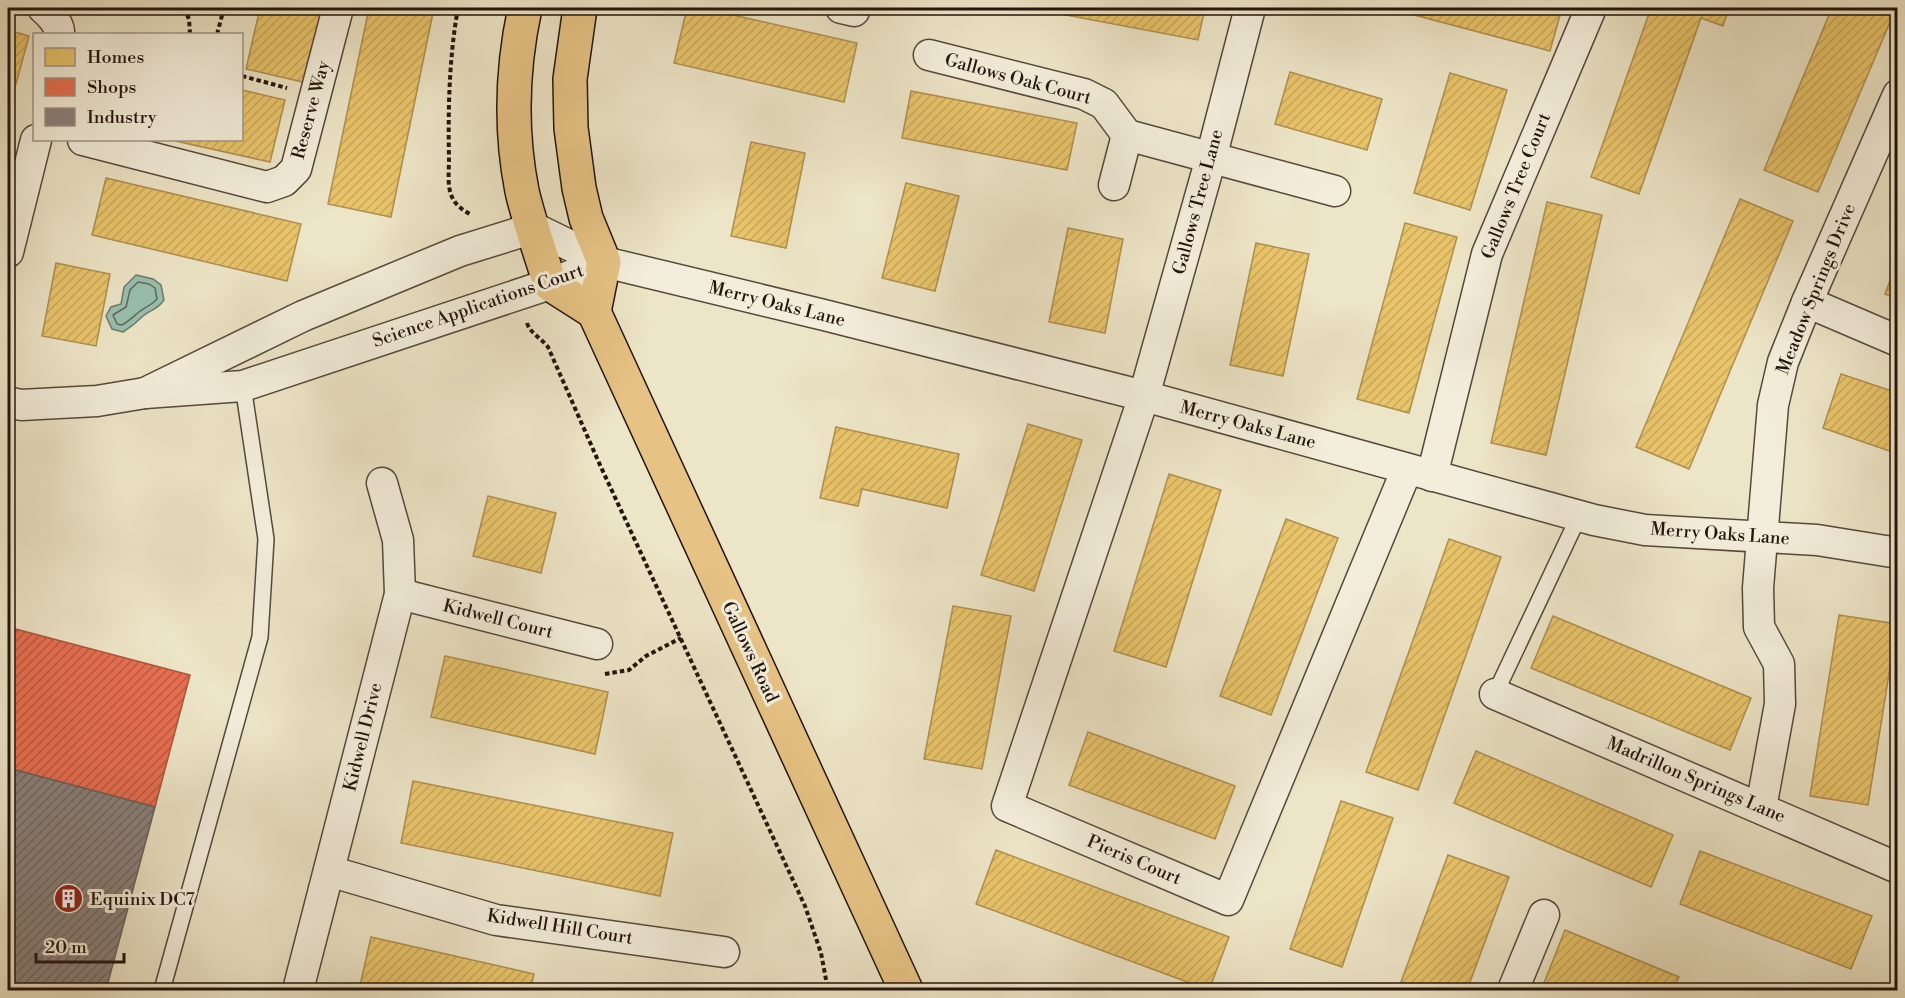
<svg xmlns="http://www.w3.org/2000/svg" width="1905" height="998" font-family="'Libre Bodoni',serif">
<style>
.water{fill:#9ac0af;stroke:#6a7b6e;stroke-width:1.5}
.homes{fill:url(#homes-hatch);stroke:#ae8f4e;stroke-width:1.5}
.shops{fill:url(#shops-hatch);stroke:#ac543d;stroke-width:1.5}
.industry{fill:url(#industry-hatch);stroke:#6b605b;stroke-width:1.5}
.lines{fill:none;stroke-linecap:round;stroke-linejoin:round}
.shore{stroke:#5e6a5e;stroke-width:1.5}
.lane-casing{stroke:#56483c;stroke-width:18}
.street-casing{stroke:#56483c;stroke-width:33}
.primary-casing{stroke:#23140d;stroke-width:36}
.path{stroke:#23140d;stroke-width:4;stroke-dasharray:4.5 3;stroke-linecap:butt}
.lane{stroke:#f3eedb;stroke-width:15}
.street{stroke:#f3eedb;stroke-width:30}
.primary{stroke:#e6c284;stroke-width:33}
.labels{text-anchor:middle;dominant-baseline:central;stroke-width:6;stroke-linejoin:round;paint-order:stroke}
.street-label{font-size:18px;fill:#23140d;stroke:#f3eedb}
.poi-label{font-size:18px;fill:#23140d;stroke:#f3eedb;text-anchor:start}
</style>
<defs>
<pattern id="homes-hatch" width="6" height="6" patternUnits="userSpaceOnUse" patternTransform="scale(1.5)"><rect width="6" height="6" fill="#e9c46a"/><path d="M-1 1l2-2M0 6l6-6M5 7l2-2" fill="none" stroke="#c8a85b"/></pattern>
<pattern id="shops-hatch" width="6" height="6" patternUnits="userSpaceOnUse" patternTransform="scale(1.5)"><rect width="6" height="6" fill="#e76f51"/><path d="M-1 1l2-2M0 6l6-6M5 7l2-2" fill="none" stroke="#bb5a42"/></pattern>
<pattern id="industry-hatch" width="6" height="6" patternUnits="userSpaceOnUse" patternTransform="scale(1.5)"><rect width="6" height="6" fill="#8a817c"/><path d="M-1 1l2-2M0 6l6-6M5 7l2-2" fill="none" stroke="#706864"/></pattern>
</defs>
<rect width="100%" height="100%" fill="#ede5c7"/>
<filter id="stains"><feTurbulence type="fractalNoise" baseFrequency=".00333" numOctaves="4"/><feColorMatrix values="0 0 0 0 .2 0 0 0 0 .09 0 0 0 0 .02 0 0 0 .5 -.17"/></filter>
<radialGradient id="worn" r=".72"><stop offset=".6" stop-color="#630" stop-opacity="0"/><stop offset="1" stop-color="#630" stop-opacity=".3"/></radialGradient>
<path class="water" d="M136 275 153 279 161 285 164 300C156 311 151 309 143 316 137 322 131 327 123 332L112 329 106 316 111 307 121 304 124 287Z"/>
<g class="homes">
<polygon points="260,8 324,8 307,83 246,69"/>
<polygon points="369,8 434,8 391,217 328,204"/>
<polygon points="687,8 702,8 857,43 844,102 674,63"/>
<polygon points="1056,8 1205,8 1198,40 1055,13"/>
<polygon points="1388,8 1562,8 1550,51"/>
<polygon points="1651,8 1729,8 1723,26 1701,18 1639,194 1591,177"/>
<polygon points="1832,8 1896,8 1818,192 1764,170"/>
<polygon points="8,30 29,36 16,84 8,82"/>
<polygon points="1290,72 1382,99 1367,150 1275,124"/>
<polygon points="1450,73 1507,90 1470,210 1414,193"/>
<polygon points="242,90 285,100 270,162 171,140 242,140"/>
<polygon points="911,91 1077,123 1067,170 902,138"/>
<polygon points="751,142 805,153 786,248 731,236"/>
<polygon points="106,178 301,224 287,281 92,235"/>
<polygon points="906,183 959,196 935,291 882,278"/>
<polygon points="1740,199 1793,221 1689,469 1636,447"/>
<polygon points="1547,202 1602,215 1546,455 1491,443"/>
<polygon points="1405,223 1457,237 1409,413 1357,399"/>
<polygon points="1068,228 1123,239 1105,333 1049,322"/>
<polygon points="1256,243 1309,254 1283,376 1230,365"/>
<polygon points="1898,259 1898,299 1885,294"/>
<polygon points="56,263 110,274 96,346 42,336"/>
<polygon points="1841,374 1898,393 1898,454 1823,428"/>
<polygon points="1028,424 1082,440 1034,591 981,575"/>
<polygon points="836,427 959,454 947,508 862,489 858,506 820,498"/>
<polygon points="1169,474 1221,490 1166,667 1114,651"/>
<polygon points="488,496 556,513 541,573 473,556"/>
<polygon points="1286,519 1338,538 1271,715 1220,696"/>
<polygon points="1449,539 1501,557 1418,790 1366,772"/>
<polygon points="953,606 1011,616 982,769 924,759"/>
<polygon points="1839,615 1897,624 1868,805 1810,796"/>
<polygon points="1553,616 1751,698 1730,750 1531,668"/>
<polygon points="445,656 608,692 595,754 431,717"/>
<polygon points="1088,732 1235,786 1215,839 1069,785"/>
<polygon points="1476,751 1673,835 1651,887 1454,803"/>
<polygon points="413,781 673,833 660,896 401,843"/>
<polygon points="1341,801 1393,818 1342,967 1290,949"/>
<polygon points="996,850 1229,937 1209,990 976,904"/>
<polygon points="1700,851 1872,916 1851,969 1680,904"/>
<polygon points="1448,855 1509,877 1467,990 1398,990"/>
<polygon points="1565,930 1679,977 1673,990 1548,990 1542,988"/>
<polygon points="371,937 534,974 530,990 359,990"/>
</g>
<polygon class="shops" points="8,627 190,675 155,807 8,768"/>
<polygon class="industry" points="8,768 155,807 106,990 8,990"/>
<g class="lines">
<path class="shore" d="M138 282 149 284 155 288 157 299C152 305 145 307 139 312 133 317 129 321 122 325L117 324 113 315 126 307 130 290Z"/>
<defs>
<g id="lane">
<polyline points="1495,694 1579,516"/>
<polyline points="162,990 260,637 266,539 243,386"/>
</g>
<g id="street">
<path d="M43 8C50 14 60 24 59 34"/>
<polyline points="841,8 854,11"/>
<polyline points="1250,8 1211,158 1144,396 1007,806 1228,900 1407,469"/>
<polyline points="929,55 1084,94 1104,104 1127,135 1335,191"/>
<polyline points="83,140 267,187 284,181 296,169 338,8"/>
<polyline points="1114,185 1127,135"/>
<polyline points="8,252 36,140"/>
<polyline points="1807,302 1898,341"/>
<polyline points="145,393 303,316 460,251 534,228 604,262 824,315 1144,396 1594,520 1645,530 1817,540 1898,553"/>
<polyline points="8,402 21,405 97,401 145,393 243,386 550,284 604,262"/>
<polyline points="1432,476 1487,254 1591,8"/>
<polyline points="400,594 597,644"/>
<polyline points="1495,694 1898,868"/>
<polyline points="1761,808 1780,704 1779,664 1759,627 1758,588 1773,405 1783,362 1807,302 1898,95"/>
<polyline points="329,871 496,920 724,952"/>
<polyline points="298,990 400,594 398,540 382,483"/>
<polyline points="1513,990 1544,915"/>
</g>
<g id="primary">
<path d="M525 8C512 68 510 130 522 191 529 222 541 254 550 284L594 312 906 990"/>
<polyline points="580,8 570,79 571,128 579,188 586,218 604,262 594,312"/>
</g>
</defs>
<use href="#lane" class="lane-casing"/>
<use href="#street" class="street-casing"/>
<use href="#primary" class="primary-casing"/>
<g class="path">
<polyline points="129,8 151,12 179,10 183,8"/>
<polyline points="184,8 189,19 190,34"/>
<path d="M458 8C449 58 448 109 449 160 449 171 447 187 452 197 456 206 464 211 472 215"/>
<polyline points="217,34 224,8"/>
<polyline points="242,76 287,88"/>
<path d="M527 323C530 333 541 338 548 347L600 465 805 906 821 953 828 990"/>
<polyline points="605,674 629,670 646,656 681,638"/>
</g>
<use href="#lane" class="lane"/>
<use href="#street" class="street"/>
<use href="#primary" class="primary"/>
</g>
<defs>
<symbol id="building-disc" viewBox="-11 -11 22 22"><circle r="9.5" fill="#8f2418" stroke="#f3eedb"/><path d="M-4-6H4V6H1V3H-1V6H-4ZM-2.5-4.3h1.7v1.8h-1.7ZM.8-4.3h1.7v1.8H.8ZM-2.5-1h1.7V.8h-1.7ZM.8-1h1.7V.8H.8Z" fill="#fff"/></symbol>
</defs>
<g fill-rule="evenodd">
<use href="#building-disc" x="52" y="882" width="33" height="33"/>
</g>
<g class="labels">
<g class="street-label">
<text transform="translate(1018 79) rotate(15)">Gallows Oak Court</text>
<text transform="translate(311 110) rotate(-75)">Reserve Way</text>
<text transform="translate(1516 186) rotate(-68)">Gallows Tree Court</text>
<text transform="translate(1198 202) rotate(-75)">Gallows Tree Lane</text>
<text transform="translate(1816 289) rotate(-68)">Meadow Springs Drive</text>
<text transform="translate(777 304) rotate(14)">Merry Oaks Lane</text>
<text transform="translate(478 306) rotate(-19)">Science Applications Court</text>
<text transform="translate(1248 425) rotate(15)">Merry Oaks Lane</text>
<text transform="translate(1720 534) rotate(4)">Merry Oaks Lane</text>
<text transform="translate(498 619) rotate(14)">Kidwell Court</text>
<text transform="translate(750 652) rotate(65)">Gallows Road</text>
<text transform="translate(363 737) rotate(-76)">Kidwell Drive</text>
<text transform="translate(1696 780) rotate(23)">Madrillon Springs Lane</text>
<text transform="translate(1134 860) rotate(23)">Pieris Court</text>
<text transform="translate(560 927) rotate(9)">Kidwell Hill Court</text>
</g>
<g class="poi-label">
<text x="90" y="899">Equinix DC7</text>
</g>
</g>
<rect width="1905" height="998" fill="none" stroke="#ede5c7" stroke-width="30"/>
<rect x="9" y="9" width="1887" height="980" fill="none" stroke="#23140d" stroke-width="3"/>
<rect x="15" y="15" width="1875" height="968" fill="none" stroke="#23140d" stroke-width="1.5"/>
<rect x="33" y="33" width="210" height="108" fill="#f3eedb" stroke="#a09789" stroke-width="1.5"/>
<rect x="45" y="48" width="30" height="18" fill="#e9c46a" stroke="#a09789" stroke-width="1.5"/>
<text x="87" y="63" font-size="18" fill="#23140d">Homes</text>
<rect x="45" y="78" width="30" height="18" fill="#e76f51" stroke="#a09789" stroke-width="1.5"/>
<text x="87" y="93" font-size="18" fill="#23140d">Shops</text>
<rect x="45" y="108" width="30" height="18" fill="#8a817c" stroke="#a09789" stroke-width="1.5"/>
<text x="87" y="123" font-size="18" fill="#23140d">Industry</text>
<path d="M36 953v9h88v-9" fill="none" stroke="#23140d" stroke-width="3"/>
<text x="45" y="953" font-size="18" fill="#23140d" stroke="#f3eedb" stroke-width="4.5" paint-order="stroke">20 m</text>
<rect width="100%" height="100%" filter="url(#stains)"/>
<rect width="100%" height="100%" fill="url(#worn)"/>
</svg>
